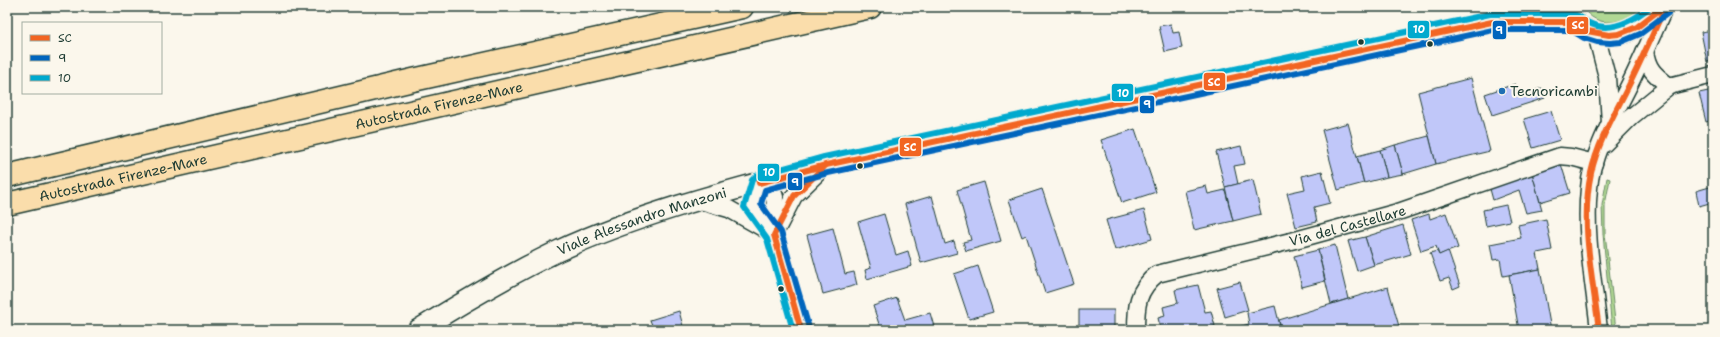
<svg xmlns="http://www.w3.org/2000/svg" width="1720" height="337" font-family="'Shantell Sans',sans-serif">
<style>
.green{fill:#b1d894;stroke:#688a64}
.building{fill:#c0c7f9;stroke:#1f3d34}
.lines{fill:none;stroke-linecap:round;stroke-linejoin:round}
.minor-casing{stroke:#1f3d34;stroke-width:19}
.tertiary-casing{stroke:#1f3d34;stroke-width:23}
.motorway-casing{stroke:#1f3d34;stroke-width:25}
.minor{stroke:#fbf7ec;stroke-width:16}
.tertiary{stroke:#fbf7ec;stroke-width:20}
.motorway{stroke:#faddab;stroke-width:22}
.bus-1-casing{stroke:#fbf7ec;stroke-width:9}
.bus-2-casing{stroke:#fbf7ec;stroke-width:9}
.bus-3-casing{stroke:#fbf7ec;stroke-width:9}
.bus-1{stroke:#f26522;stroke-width:6}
.bus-2{stroke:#0065bd;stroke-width:6}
.bus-3{stroke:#00a9ce;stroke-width:6}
.bus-dot{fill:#1f3d34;stroke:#fbf7ec;stroke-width:1.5}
.poi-dot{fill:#1f6fb2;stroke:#fbf7ec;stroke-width:1.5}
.labels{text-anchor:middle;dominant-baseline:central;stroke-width:4;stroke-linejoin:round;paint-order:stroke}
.poi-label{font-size:14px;fill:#1f3d34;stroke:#fbf7ec;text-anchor:start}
.street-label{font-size:14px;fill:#1f3d34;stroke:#fbf7ec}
.line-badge{stroke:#fbf7ec;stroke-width:1.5}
.badge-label{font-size:11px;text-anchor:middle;font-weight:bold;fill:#fff}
</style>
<rect width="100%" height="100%" fill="#fbf7ec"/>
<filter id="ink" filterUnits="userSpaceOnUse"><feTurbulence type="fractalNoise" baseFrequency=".025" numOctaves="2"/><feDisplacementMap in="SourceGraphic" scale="8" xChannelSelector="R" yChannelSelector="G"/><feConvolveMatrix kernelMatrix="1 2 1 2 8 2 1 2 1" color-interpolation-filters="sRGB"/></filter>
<g filter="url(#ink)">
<g class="green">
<path d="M1582 7H1642C1623 24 1598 30 1582 7Z"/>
<polygon points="1607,178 1610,179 1605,205 1605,233 1616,330 1612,330 1603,234 1602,205"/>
</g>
<g class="building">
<polygon points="1171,24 1173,33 1179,32 1182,48 1165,52 1159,26"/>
<polygon points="1713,30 1713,61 1707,62 1701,32"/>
<polygon points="1471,78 1490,151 1436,164 1418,92"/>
<polygon points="1515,84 1519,95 1542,88 1545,98 1492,115 1485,94"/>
<polygon points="1713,90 1713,120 1706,122 1699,93"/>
<polygon points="1551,111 1560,140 1533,148 1524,119"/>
<polygon points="1348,123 1364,183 1338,190 1322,130"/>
<polygon points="1135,129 1156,192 1122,203 1101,140"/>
<polygon points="1429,136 1436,164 1403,174 1395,145"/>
<polygon points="1395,145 1403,174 1387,177 1380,150"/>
<polygon points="1241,146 1245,164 1234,166 1238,184 1225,187 1216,152"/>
<polygon points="1380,150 1387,177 1364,183 1357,156"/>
<polygon points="1561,164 1570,193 1540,202 1532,173"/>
<polygon points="1322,171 1330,203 1314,207 1317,222 1296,227 1287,193 1305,189 1302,176"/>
<polygon points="1532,173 1542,210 1526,213 1519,190 1493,200 1490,189"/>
<polygon points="1253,180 1261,214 1233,221 1225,187"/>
<polygon points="984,182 1001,241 966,251 963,242 971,240 957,190"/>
<polygon points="1206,186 1208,194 1225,190 1233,221 1194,230 1185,191"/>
<polygon points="1713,186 1713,202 1699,206 1696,191"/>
<polygon points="1042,189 1074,284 1045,293 1026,235 1022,237 1009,200"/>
<polygon points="932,196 945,244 954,241 957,253 921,263 905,204"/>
<polygon points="1506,205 1510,221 1486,226 1483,210"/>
<polygon points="1144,210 1152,239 1115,250 1106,220"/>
<polygon points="1446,213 1458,248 1439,255 1436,246 1421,251 1411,220 1429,214 1430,219"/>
<polygon points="884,214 896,255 908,251 912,266 867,279 865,270 871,268 858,222"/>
<polygon points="1546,219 1552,250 1537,253 1540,269 1503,276 1500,259 1493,260 1490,244 1521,238 1518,225"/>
<polygon points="1403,225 1411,254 1374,265 1365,237"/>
<polygon points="833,228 845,274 854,272 857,285 823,294 807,235"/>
<polygon points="1365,237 1374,265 1357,271 1348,241"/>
<polygon points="1335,245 1348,299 1331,304 1318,250"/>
<polygon points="1318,250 1325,281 1302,287 1294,256"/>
<polygon points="1437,251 1439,255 1448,251 1460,286 1453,289 1449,278 1440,281 1430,253"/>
<polygon points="978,266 993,312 969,319 954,274"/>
<polygon points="1540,269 1551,330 1519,330 1509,275"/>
<polygon points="1240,282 1248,310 1225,317 1217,288"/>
<polygon points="1198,285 1205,312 1211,311 1215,326 1200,330 1161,330 1158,318 1165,316 1163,307 1178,303 1175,290"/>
<polygon points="1388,287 1400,330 1281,330 1279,320"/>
<polygon points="897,298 905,320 930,313 935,330 881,330 873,306"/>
<polygon points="1275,306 1281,330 1227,330 1249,324 1247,313"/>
<rect x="1079" y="310" width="35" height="20"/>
<polygon points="679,311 684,330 654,330 650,320"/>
<polygon points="607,327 608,330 589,330"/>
</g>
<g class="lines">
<defs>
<g id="minor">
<polyline points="1596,34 1607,77 1610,123"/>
<path d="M1645 50C1647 69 1655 75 1669 86"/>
<polyline points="1604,144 1631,117 1669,86 1713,75"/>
<polyline points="697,200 729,209 768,231"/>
<polyline points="776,231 794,196 826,165"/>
<polyline points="774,235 752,205 759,183 775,196 774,235 801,330"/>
<path id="s1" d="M1136 330C1136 306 1137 290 1157 274L1299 239 1398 212 1560 156 1571 157 1594 163"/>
<path d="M1599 330C1594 283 1584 235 1589 188 1592 149 1619 108 1635 73 1645 52 1655 29 1665 7"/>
</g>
<g id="tertiary">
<path d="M1565 7C1573 29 1602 41 1624 33 1639 27 1651 17 1663 7"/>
<path id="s2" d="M418 330C463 302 510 274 558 251 643 212 736 189 826 165L1492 22 1538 21 1575 22"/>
</g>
<g id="motorway">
<polyline points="7,176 413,80 742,7"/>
<path id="s3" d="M7 204 870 7"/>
</g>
</defs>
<use href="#minor" class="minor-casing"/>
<use href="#tertiary" class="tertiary-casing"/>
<use href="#motorway" class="motorway-casing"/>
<use href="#minor" class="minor"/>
<use href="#tertiary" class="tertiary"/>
<use href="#motorway" class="motorway"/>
<defs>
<g id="bus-1">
<polyline points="759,183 826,165 1492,22 1572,22 1587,31 1609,35 1619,34 1637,27 1663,7"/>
<polyline points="801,330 774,235 794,196 826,165"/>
<path d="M1599 330C1593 279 1580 224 1591 173 1598 142 1614 115 1628 87 1641 61 1653 34 1665 7"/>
</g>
<polyline id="bus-2" points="809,328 781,232 761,204 765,190 828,173 1493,30 1571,30 1584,38 1597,42 1610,43 1621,42 1640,34 1668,13"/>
<path id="bus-3" d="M793 330 767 239 744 207 752 180 756 176 824 157 1490 14H1573C1580 15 1583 20 1589 23 1611 34 1634 20 1650 7"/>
</defs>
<use href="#bus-1" class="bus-1-casing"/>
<use href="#bus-2" class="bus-2-casing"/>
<use href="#bus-3" class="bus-3-casing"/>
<use href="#bus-1" class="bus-1"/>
<use href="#bus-2" class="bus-2"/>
<use href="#bus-3" class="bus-3"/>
</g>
</g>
<g class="bus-dot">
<circle cx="1361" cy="42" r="3.5"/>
<circle cx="1430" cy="44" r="3.5"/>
<circle cx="860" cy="166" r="3.5"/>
<circle cx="781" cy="289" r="3.5"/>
</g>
<circle class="poi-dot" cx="1502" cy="91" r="4"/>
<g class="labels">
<g class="poi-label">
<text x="1510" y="91">Tecnoricambi</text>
</g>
<g class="street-label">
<text stroke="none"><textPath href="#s3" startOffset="443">Autostrada Firenze-Mare</textPath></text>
<text stroke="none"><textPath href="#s3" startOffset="119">Autostrada Firenze-Mare</textPath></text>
<text stroke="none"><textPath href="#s2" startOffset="250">Viale Alessandro Manzoni</textPath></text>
<text stroke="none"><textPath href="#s1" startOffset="259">Via del Castellare</textPath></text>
</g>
</g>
<g class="line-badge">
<rect x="1566" y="16" width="23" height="19" rx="4" fill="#f26522"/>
<rect x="1407" y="20" width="23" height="19" rx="4" fill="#00a9ce"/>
<rect x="1492" y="20" width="15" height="20" rx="4" fill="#0065bd"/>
<rect x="1203" y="72" width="23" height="19" rx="4" fill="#f26522"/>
<rect x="1111" y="83" width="23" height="19" rx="4" fill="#00a9ce"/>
<rect x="1139" y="95" width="16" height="19" rx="4" fill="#0065bd"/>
<rect x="899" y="137" width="23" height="20" rx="4" fill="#f26522"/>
<rect x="757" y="163" width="23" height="19" rx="4" fill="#00a9ce"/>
<rect x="787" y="172" width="16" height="19" rx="4" fill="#0065bd"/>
</g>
<g class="badge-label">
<text x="1578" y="29">SC</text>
<text x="1419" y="33">10</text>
<text x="1499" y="34">9</text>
<text x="1214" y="86">SC</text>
<text x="1123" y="97">10</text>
<text x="1147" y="108">9</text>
<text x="910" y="151">SC</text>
<text x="769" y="176">10</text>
<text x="795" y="186">9</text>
</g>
<rect width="1720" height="337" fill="none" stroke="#fbf7ec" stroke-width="24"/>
<rect x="12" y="12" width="1696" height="313" fill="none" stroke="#1f3d34" stroke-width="1.5" filter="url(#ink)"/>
<rect x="22" y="22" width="140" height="72" fill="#fbf7ec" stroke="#a3ada2"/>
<rect x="30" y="35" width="20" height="6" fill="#f26522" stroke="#a3ada2"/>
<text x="58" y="42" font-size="12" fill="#1f3d34">SC</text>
<rect x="30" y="55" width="20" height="6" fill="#0065bd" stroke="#a3ada2"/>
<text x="58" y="62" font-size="12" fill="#1f3d34">9</text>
<rect x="30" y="75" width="20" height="6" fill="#00a9ce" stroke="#a3ada2"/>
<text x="58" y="82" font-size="12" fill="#1f3d34">10</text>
</svg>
